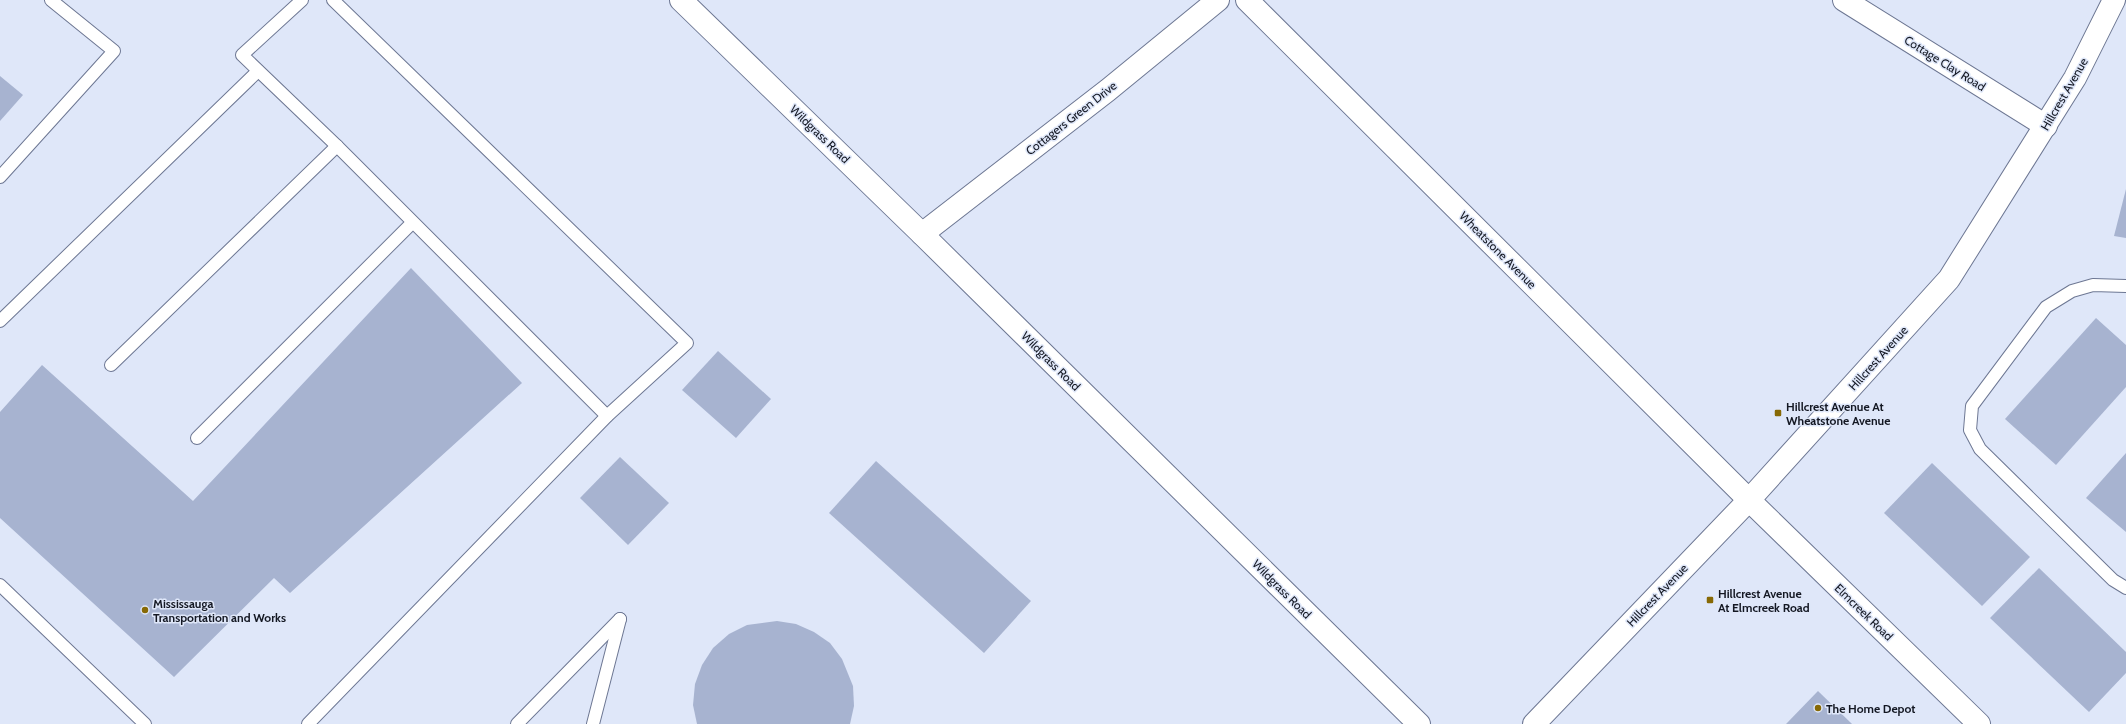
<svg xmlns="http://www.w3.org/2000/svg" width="2126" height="724" font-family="Cabin,sans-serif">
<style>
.building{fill:#a7b3d0}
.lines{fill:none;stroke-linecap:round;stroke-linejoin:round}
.lane-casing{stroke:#6d7793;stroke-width:14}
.street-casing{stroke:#6d7793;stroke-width:24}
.secondary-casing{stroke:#6d7793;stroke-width:24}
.lane{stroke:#fff;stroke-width:12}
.street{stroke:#fff;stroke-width:22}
.secondary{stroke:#fff;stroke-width:22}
.poi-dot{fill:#876905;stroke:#dfe7f9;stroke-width:1.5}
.labels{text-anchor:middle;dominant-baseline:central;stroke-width:3;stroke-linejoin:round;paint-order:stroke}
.street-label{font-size:12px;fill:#141823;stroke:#dfe7f9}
.poi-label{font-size:12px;font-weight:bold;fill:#141823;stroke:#dfe7f9;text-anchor:start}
</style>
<rect width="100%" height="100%" fill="#dfe7f9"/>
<g class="building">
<polygon points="0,76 23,95 0,121"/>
<polygon points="2126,189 2126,238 2114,236"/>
<polygon points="411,268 522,383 290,593 274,578 174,677 0,518 0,412 42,365 193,501"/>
<polygon points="2096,318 2126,345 2126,387 2056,465 2005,419"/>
<polygon points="718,351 771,399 736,438 682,390"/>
<polygon points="2126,453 2126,532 2086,498"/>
<polygon points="620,457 669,503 628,545 580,498"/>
<polygon points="876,461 1031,601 984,653 829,513"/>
<polygon points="1932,463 2030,557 1982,606 1884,513"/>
<polygon points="2039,568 2126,652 2126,673 2089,712 1990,618"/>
<polygon points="777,621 796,624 814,632 830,643 842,659 853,686 854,706 850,724 697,724 693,705 695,684 702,665 713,648 729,634 747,625"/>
<polygon points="1818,691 1852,724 1786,724"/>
</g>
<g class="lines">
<defs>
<g id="lane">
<polyline points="302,0 242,55 337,146 607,416"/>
<polyline points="0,177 114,51 51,0"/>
<polyline points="2126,286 2093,285 2072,291 2046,307 1972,406 1970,430 1980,449 2113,580 2126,588"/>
<polyline points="0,321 258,71"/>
<polyline points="111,365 337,146"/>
<polyline points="197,438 412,223"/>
<polyline points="0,585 145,724"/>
<polyline points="308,724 607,416 687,343 333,0"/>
<polyline points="517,724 620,619"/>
<polyline points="593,724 620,619"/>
</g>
<g id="street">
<polyline points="681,0 922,234 1419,724"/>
<polyline points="1247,0 1749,500 1979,724"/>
<polyline points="1844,0 2046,126"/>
<polyline points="922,234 1108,90 1218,0"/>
</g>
<polyline id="secondary" points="1534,724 1749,500 1949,279 2075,78 2114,0"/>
</defs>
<use href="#lane" class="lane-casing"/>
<use href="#street" class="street-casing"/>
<use href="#secondary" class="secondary-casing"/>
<use href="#lane" class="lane"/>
<use href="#street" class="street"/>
<use href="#secondary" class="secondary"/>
</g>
<g class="poi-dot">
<rect x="1774" y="409" width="8" height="8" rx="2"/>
<rect x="1706" y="596" width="8" height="8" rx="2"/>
<circle cx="145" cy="610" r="4"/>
<circle cx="1818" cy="708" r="4"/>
</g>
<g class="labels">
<g class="street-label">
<text transform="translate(1945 63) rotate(32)">Cottage Clay Road</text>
<text transform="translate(2064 94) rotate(-60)">Hillcrest Avenue</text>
<text transform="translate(1071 118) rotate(-38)">Cottagers Green Drive</text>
<text transform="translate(820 134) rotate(44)">Wildgrass Road</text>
<text transform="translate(1498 250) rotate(45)">Wheatstone Avenue</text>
<text transform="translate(1878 358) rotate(-48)">Hillcrest Avenue</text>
<text transform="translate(1051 361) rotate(45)">Wildgrass Road</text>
<text transform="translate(1282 589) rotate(45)">Wildgrass Road</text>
<text transform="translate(1657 595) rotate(-46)">Hillcrest Avenue</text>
<text transform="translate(1864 612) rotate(44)">Elmcreek Road</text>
</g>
<g class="poi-label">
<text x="1786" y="406">Hillcrest Avenue At<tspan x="1786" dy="14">Wheatstone Avenue</tspan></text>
<text x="1718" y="593">Hillcrest Avenue<tspan x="1718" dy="14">At Elmcreek Road</tspan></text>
<text x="153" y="603">Mississauga<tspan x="153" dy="14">Transportation and Works</tspan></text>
<text x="1826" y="708">The Home Depot</text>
</g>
</g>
</svg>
